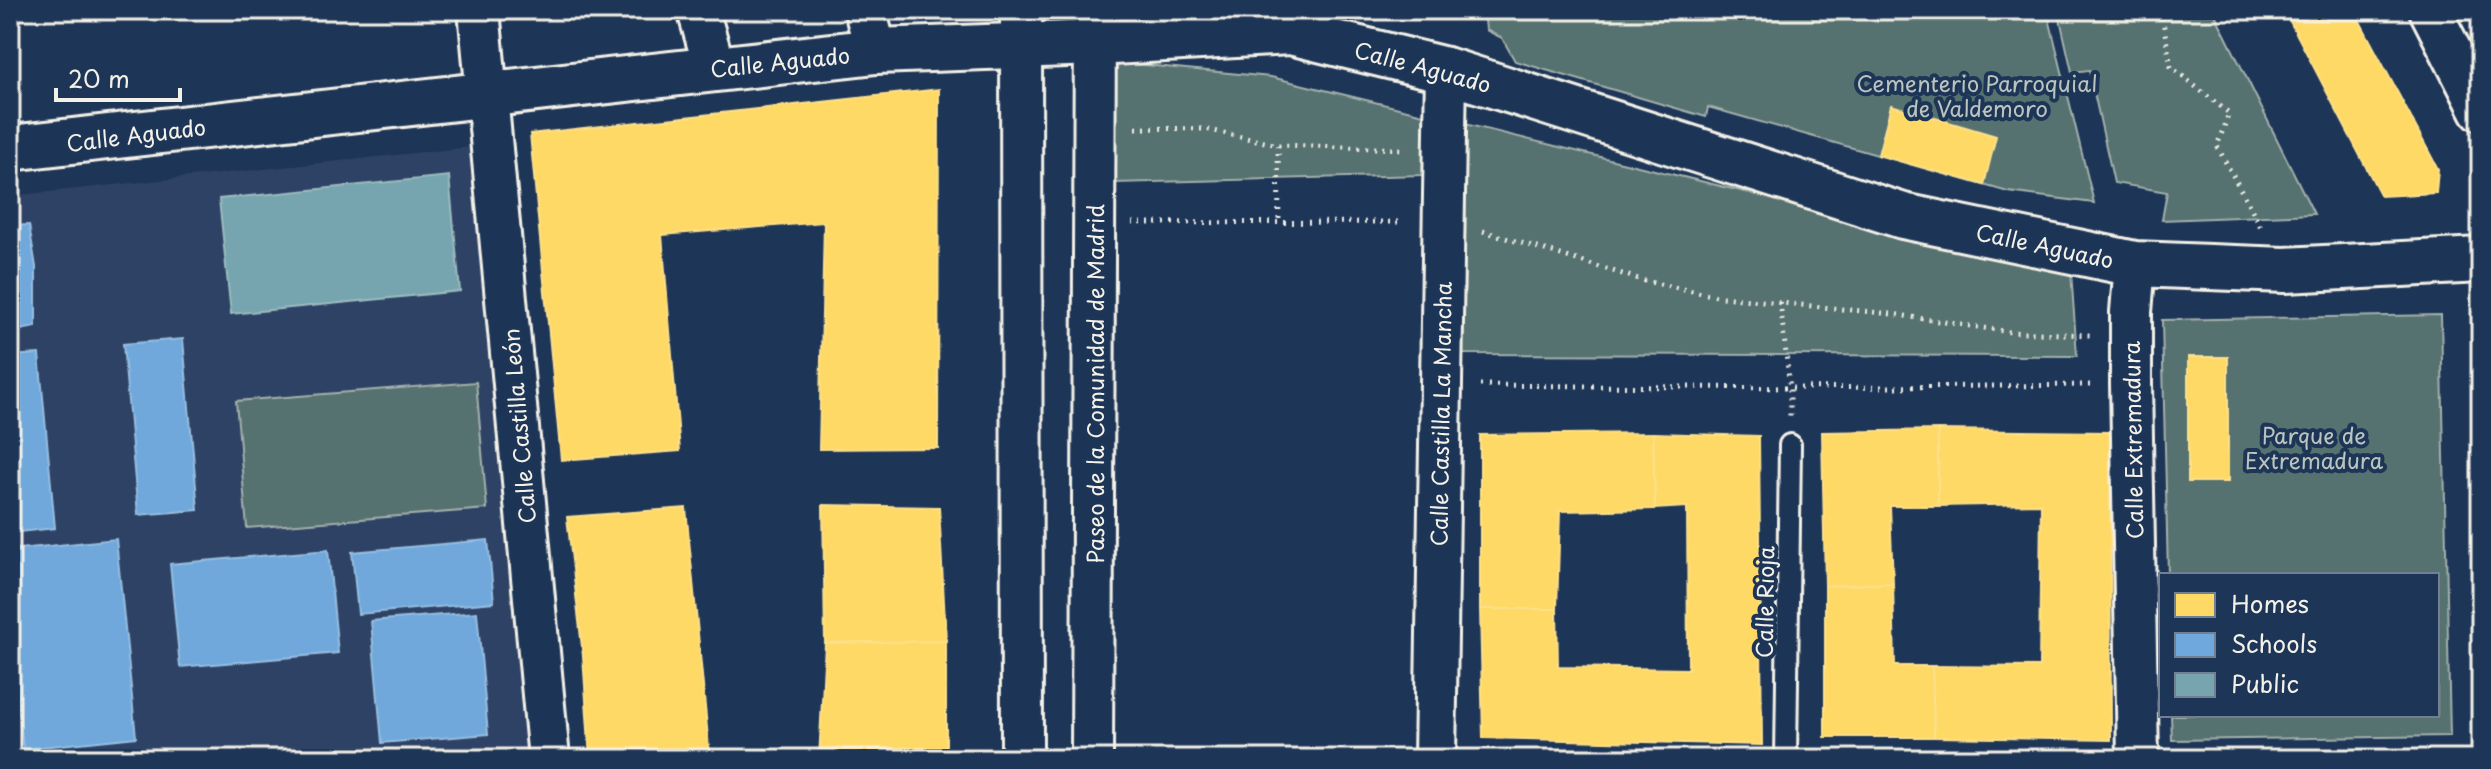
<svg xmlns="http://www.w3.org/2000/svg" width="2491" height="769" font-family="'Playpen Sans',sans-serif">
<style>
.built{fill:#2f4265}
.green{fill:#54716f;stroke:#a4b1ac;stroke-width:2}
.homes{fill:#ffd966;stroke:#fce08d;stroke-width:2}
.schools{fill:#6fa8dc;stroke:#97bee0;stroke-width:2}
.public{fill:#76a5af;stroke:#9cbcc0;stroke-width:2}
.lines{fill:none;stroke-linecap:round;stroke-linejoin:round}
.service-casing{stroke:#f4f1e8;stroke-width:26}
.minor-casing{stroke:#f4f1e8;stroke-width:46}
.tertiary-casing{stroke:#f4f1e8;stroke-width:50}
.path{stroke:#f4f1e8;stroke-width:5;stroke-dasharray:2 6;stroke-linecap:butt}
.service{stroke:#1d3557;stroke-width:20}
.minor{stroke:#1d3557;stroke-width:40}
.tertiary{stroke:#1d3557;stroke-width:44}
.labels{text-anchor:middle;dominant-baseline:central;stroke-width:8;stroke-linejoin:round;paint-order:stroke}
.street-label{font-size:22px;fill:#f4f1e8;stroke:#1d3557}
.park-label{font-size:22px;fill:#bcc4be;stroke:#1d3557}
</style>
<rect width="100%" height="100%" fill="#1d3557"/>
<filter id="ink" filterUnits="userSpaceOnUse"><feTurbulence type="fractalNoise" baseFrequency=".0125" numOctaves="2"/><feDisplacementMap in="SourceGraphic" scale="16" xChannelSelector="R" yChannelSelector="G"/><feConvolveMatrix kernelMatrix="1 2 1 2 8 2 1 2 1" color-interpolation-filters="sRGB"/></filter>
<g filter="url(#ink)">
<polygon class="built" points="471,147 533,759 10,759 10,196"/>
<g class="green">
<polygon points="1484,10 2047,10 2094,203 2008,192 1708,107 1706,117 1515,61 1502,38 1486,30"/>
<polygon points="2058,10 2213,10 2314,214 2162,220 2167,192 2114,183 2089,70 2072,72"/>
<polygon points="1112,62 1271,77 2071,271 2077,356 1458,354 1463,174 1114,183"/>
<polygon points="2441,315 2450,736 2172,740 2171,715 2437,715 2437,575 2168,575 2162,320"/>
<polygon points="476,382 487,509 247,528 236,401"/>
</g>
<g class="homes">
<polygon points="2284,10 2354,10 2438,169 2436,193 2381,196"/>
<polygon points="939,89 938,448 819,449 824,222 662,235 680,451 561,460 530,134"/>
<polygon points="1891,105 1996,136 1984,185 1878,155"/>
<rect x="2188" y="357" width="40" height="125"/>
<polygon points="1938,430 2110,432 2111,740 1934,737 1932,666 2039,667 2041,504 1938,506"/>
<polygon points="1938,430 1938,506 1890,506 1893,583 1825,586 1822,432"/>
<polygon points="1653,433 1759,436 1762,745 1483,738 1480,609 1557,609 1558,667 1688,669 1687,507 1655,509"/>
<polygon points="1653,433 1655,509 1560,511 1557,609 1480,609 1480,435"/>
<polygon points="823,505 939,507 946,641 825,643"/>
<polygon points="686,508 710,759 590,759 583,656 567,517"/>
<polygon points="1893,583 1895,666 1932,666 1934,737 1825,737 1825,586"/>
<polygon points="946,641 946,759 819,759 825,643"/>
</g>
<g class="schools">
<polygon points="29,225 36,267 36,327 10,332 10,226"/>
<polygon points="183,339 198,510 138,515 123,344"/>
<polygon points="39,354 55,528 10,533 10,356"/>
<polygon points="116,539 136,737 23,749 10,623 10,550"/>
<polygon points="488,540 494,602 358,614 352,552"/>
<polygon points="328,550 338,653 180,667 170,564"/>
<polygon points="477,612 488,734 382,743 371,621"/>
</g>
<polygon class="public" points="449,176 460,291 231,314 219,199"/>
<g class="lines">
<defs>
<polyline id="service" points="1786,759 1790,445"/>
<g id="minor">
<polyline points="479,10 549,759"/>
<polyline points="698,10 715,69"/>
<polyline points="865,10 876,51"/>
<polyline points="1021,10 1022,759"/>
<polyline points="2430,10 2481,110"/>
<polyline points="2135,264 2131,312 2131,384 2138,759"/>
<polyline points="1092,759 1095,10"/>
<polyline points="1435,759 1446,70"/>
</g>
<polyline id="tertiary" points="10,148 876,51 1095,43 1290,32 1446,70 1903,216 2135,264 2285,270 2481,260"/>
</defs>
<use href="#service" class="service-casing"/>
<use href="#minor" class="minor-casing"/>
<use href="#tertiary" class="tertiary-casing"/>
<g class="path">
<polyline points="2161,10 2171,67 2229,113 2217,146 2261,227"/>
<polyline points="1136,128 1205,129 1278,145 1404,149"/>
<polyline points="1278,145 1279,222"/>
<polyline points="1132,223 1402,222"/>
<polyline points="1483,231 1645,281 1721,297 1892,314 2010,332 2090,335"/>
<polyline points="1780,302 1790,388 1790,416"/>
<polyline points="1480,385 1790,388 2090,385"/>
</g>
<use href="#service" class="service"/>
<use href="#minor" class="minor"/>
<use href="#tertiary" class="tertiary"/>
</g>
</g>
<g class="labels">
<g class="street-label">
<text transform="translate(780 61) rotate(-6)">Calle Aguado</text>
<text transform="translate(1423 66) rotate(15)">Calle Aguado</text>
<text transform="translate(136 134) rotate(-7)">Calle Aguado</text>
<text transform="translate(2045 245) rotate(12)">Calle Aguado</text>
<text transform="translate(1094 384) rotate(-90)">Paseo de la Comunidad de Madrid</text>
<text transform="translate(1440 414) rotate(-89)">Calle Castilla La Mancha</text>
<text transform="translate(518 426) rotate(-95)">Calle Castilla León</text>
<text transform="translate(2132 440) rotate(-91)">Calle Extremadura</text>
<text transform="translate(1764 602) rotate(-89)">Calle Rioja</text>
</g>
<g class="park-label">
<text x="1977" y="82">Cementerio Parroquial<tspan x="1977" dy="25">de Valdemoro</tspan></text>
<text x="2314" y="434">Parque de<tspan x="2314" dy="25">Extremadura</tspan></text>
</g>
</g>
<rect width="2491" height="769" fill="none" stroke="#1d3557" stroke-width="40"/>
<rect x="20" y="20" width="2451" height="729" fill="none" stroke="#f4f1e8" stroke-width="3" filter="url(#ink)"/>
<rect x="2159" y="573" width="280" height="144" fill="#1d3557" stroke="#738091" stroke-width="2"/>
<rect x="2175" y="593" width="40" height="24" fill="#ffd966" stroke="#738091" stroke-width="2"/>
<text x="2231" y="613" font-size="24" fill="#f4f1e8">Homes</text>
<rect x="2175" y="633" width="40" height="24" fill="#6fa8dc" stroke="#738091" stroke-width="2"/>
<text x="2231" y="653" font-size="24" fill="#f4f1e8">Schools</text>
<rect x="2175" y="673" width="40" height="24" fill="#76a5af" stroke="#738091" stroke-width="2"/>
<text x="2231" y="693" font-size="24" fill="#f4f1e8">Public</text>
<path d="M56 88v12h124v-12" fill="none" stroke="#f4f1e8" stroke-width="4"/>
<text x="68" y="88" font-size="24" fill="#f4f1e8" stroke="#1d3557" stroke-width="6" paint-order="stroke">20 m</text>
</svg>
